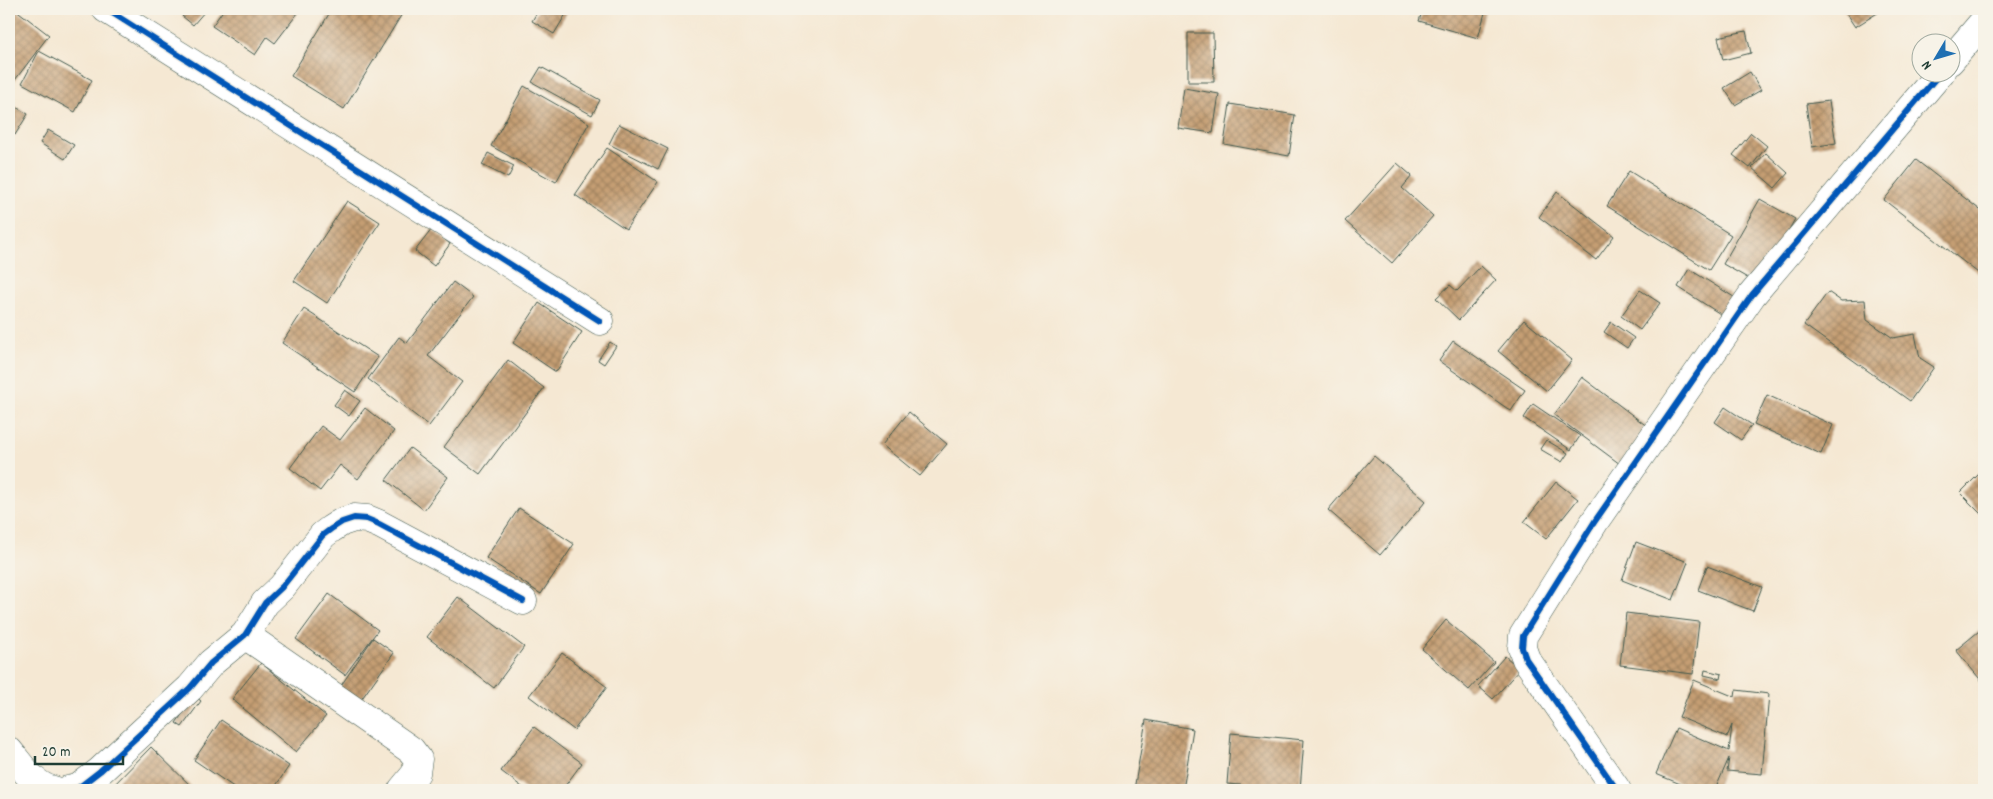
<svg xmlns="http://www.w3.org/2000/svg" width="1993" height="799" font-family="Dekko,sans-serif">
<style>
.building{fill:url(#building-cross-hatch)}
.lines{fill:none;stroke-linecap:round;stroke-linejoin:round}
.minor-casing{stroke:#3f574c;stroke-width:29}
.minor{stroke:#fff;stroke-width:28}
.cycleway-casing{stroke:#f7f3e8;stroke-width:9}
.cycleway{stroke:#0057b8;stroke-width:6}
</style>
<defs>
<pattern id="building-cross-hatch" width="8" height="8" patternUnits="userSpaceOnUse" patternTransform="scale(1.25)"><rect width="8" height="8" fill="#c59e73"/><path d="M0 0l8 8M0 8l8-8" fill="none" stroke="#9f825f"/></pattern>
</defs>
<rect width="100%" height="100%" fill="#f7f3e8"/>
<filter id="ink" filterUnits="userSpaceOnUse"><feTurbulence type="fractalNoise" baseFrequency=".02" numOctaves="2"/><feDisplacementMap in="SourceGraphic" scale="10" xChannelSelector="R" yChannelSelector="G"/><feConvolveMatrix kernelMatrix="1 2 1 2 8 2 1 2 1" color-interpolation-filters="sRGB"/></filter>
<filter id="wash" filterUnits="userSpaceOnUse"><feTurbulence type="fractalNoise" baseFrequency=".0096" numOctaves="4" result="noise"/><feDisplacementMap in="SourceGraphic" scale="20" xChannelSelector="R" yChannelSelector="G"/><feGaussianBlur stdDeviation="1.12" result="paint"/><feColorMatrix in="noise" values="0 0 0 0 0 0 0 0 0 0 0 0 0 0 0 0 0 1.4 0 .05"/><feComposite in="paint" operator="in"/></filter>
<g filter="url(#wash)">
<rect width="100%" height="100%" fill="#f5e8d3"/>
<g id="blocks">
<g class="building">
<polygon points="9,9 15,9 49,35 9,88"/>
<polygon points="188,9 202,9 205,11 193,25 182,16"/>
<polygon points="224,9 301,9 275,43 267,37 255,55 212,26"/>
<polygon points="332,9 405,9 344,109 291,76"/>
<polygon points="539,9 569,9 554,34 532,21"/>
<polygon points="1423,9 1486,9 1478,38 1419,21"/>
<polygon points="1843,9 1877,9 1879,12 1855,27"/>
<polygon points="1746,31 1751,53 1723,60 1718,37"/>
<polygon points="1188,33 1213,33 1214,82 1188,82"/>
<polygon points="39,51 92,80 75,112 22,83"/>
<polygon points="541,67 600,100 592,115 532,82"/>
<polygon points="1750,72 1761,90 1735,105 1724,88"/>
<polygon points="524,86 589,123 556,182 491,146"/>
<polygon points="1184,88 1219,94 1213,133 1178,128"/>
<polygon points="1829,101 1836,143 1812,147 1806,104"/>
<polygon points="1230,104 1295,115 1289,156 1224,144"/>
<polygon points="14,106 28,114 15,135 9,132 9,114"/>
<polygon points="619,124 668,149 658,169 609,144"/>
<polygon points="48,130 74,145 65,159 40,143"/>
<polygon points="1751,133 1767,146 1750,168 1733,155"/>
<polygon points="607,148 658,182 626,229 575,195"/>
<polygon points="488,153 514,166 508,178 482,165"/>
<polygon points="1766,153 1788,173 1775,188 1752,168"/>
<polygon points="1916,160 1984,213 1984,273 1982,276 1884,200"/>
<polygon points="1397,163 1412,176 1402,188 1433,216 1392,263 1345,221"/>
<polygon points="1629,171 1731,235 1709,270 1607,206"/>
<polygon points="1557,192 1614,236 1596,260 1539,217"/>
<polygon points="1760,199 1795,219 1758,284 1723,264"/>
<polygon points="347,201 380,222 327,303 294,281"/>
<polygon points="432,229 450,244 434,266 415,251"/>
<polygon points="1481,266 1496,280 1459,320 1436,298 1450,285 1457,291"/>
<polygon points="1689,269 1737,299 1725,317 1678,287"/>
<polygon points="453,282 473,297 428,356 462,382 429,426 368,379 399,337 407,343"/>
<polygon points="1640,290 1660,303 1640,330 1621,316"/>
<polygon points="1828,292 1841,301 1865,300 1867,320 1893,338 1915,334 1920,358 1934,367 1910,401 1804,325"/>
<polygon points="539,303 582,332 556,372 513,343"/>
<polygon points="304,309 378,357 355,392 282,343"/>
<polygon points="1524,320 1572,360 1547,391 1498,351"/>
<polygon points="1611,322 1634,338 1627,348 1604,332"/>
<polygon points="1453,341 1525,390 1511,411 1439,361"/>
<polygon points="610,342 616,346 604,364 598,360"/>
<polygon points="508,360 544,388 480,474 444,447"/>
<polygon points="1582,377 1648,427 1620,464 1554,415"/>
<polygon points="345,390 360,401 349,416 334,405"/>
<polygon points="1767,395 1833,425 1821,454 1754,424"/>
<polygon points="1533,404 1580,436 1571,450 1524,418"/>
<polygon points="1725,407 1752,425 1741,440 1715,422"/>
<polygon points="365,408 394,431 358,479 340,465 320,491 290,468 321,426 340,440"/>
<polygon points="909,412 947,444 920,476 882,445"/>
<polygon points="1546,440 1568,453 1562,462 1540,449"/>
<polygon points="410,448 448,477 424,510 386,480"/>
<polygon points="1374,456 1426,501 1380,555 1328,510"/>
<polygon points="1984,469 1984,517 1960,493"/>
<polygon points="1556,482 1578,499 1546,539 1524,522"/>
<polygon points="519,508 574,544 541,594 486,558"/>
<polygon points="1636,542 1688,562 1673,600 1622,580"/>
<polygon points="1707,566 1762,587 1753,611 1698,590"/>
<polygon points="329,594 378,630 345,675 296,639"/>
<polygon points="458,597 524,647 494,688 427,637"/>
<polygon points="1626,613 1699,622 1693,674 1620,665"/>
<polygon points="1446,620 1494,662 1469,690 1422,649"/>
<polygon points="1984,627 1984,684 1956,650"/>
<polygon points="373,638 394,653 358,704 338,690"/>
<polygon points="562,653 607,687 574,730 529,696"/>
<polygon points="1505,656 1520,669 1493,699 1478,686"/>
<polygon points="261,663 326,716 296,752 232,699"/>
<polygon points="1705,670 1722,674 1721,679 1704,675"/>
<polygon points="1694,680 1735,697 1736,690 1769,694 1762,774 1727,771 1729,758 1715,790 1695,790 1656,774 1676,728 1729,751 1732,725 1727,737 1679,717"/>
<polygon points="195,696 201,701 182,727 176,723"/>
<polygon points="221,720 289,766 273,790 238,790 194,760"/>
<polygon points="1146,720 1193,729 1183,790 1134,790"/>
<polygon points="534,727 582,763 562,790 526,790 501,771"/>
<polygon points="1231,733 1304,740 1300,790 1227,784"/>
<polygon points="151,747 195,790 109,790"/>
</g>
</g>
</g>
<g filter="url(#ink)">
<use href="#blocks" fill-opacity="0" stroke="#3f574c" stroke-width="1"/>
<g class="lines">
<defs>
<g id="minor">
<polyline points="106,9 600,321"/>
<polyline points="1950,61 1984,21"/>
<polyline points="245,635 411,750 418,759 416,773 402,790"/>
<path d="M9 751C21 765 34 787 54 790"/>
<polyline points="68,790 78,788 100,771 190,688 211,663 245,635 265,603 282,587 323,535 331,529 342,522 354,518 367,519 379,524 523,601"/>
<polyline points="1617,790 1526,659 1522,648 1523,636 1595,521 1752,295 1941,72"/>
</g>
</defs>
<use href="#minor" class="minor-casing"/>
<use href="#minor" class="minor"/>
<defs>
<g id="cycleway">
<polyline points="106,9 600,321"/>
<polyline points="68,790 78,788 100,771 190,688 211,663 245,635 265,603 282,587 323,535 331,529 342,522 354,518 367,519 379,524 523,601"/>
<polyline points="1617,790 1526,659 1522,648 1523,636 1595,521 1752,295 1941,72"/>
</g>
</defs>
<use href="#cycleway" class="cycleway-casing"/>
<use href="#cycleway" class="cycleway"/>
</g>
</g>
<rect width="1993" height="799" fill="none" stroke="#f7f3e8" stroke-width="30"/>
<g transform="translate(1936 58) rotate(232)"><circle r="24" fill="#f7f3e8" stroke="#a1aaa0"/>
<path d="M0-4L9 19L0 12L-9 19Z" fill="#1f6fb2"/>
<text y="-8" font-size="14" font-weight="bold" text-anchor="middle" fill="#1f3d34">N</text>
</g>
<path d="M35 756v8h88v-8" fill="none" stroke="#1f3d34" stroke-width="2.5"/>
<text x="42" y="756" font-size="15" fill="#1f3d34" stroke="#f7f3e8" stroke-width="4" paint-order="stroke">20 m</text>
</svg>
